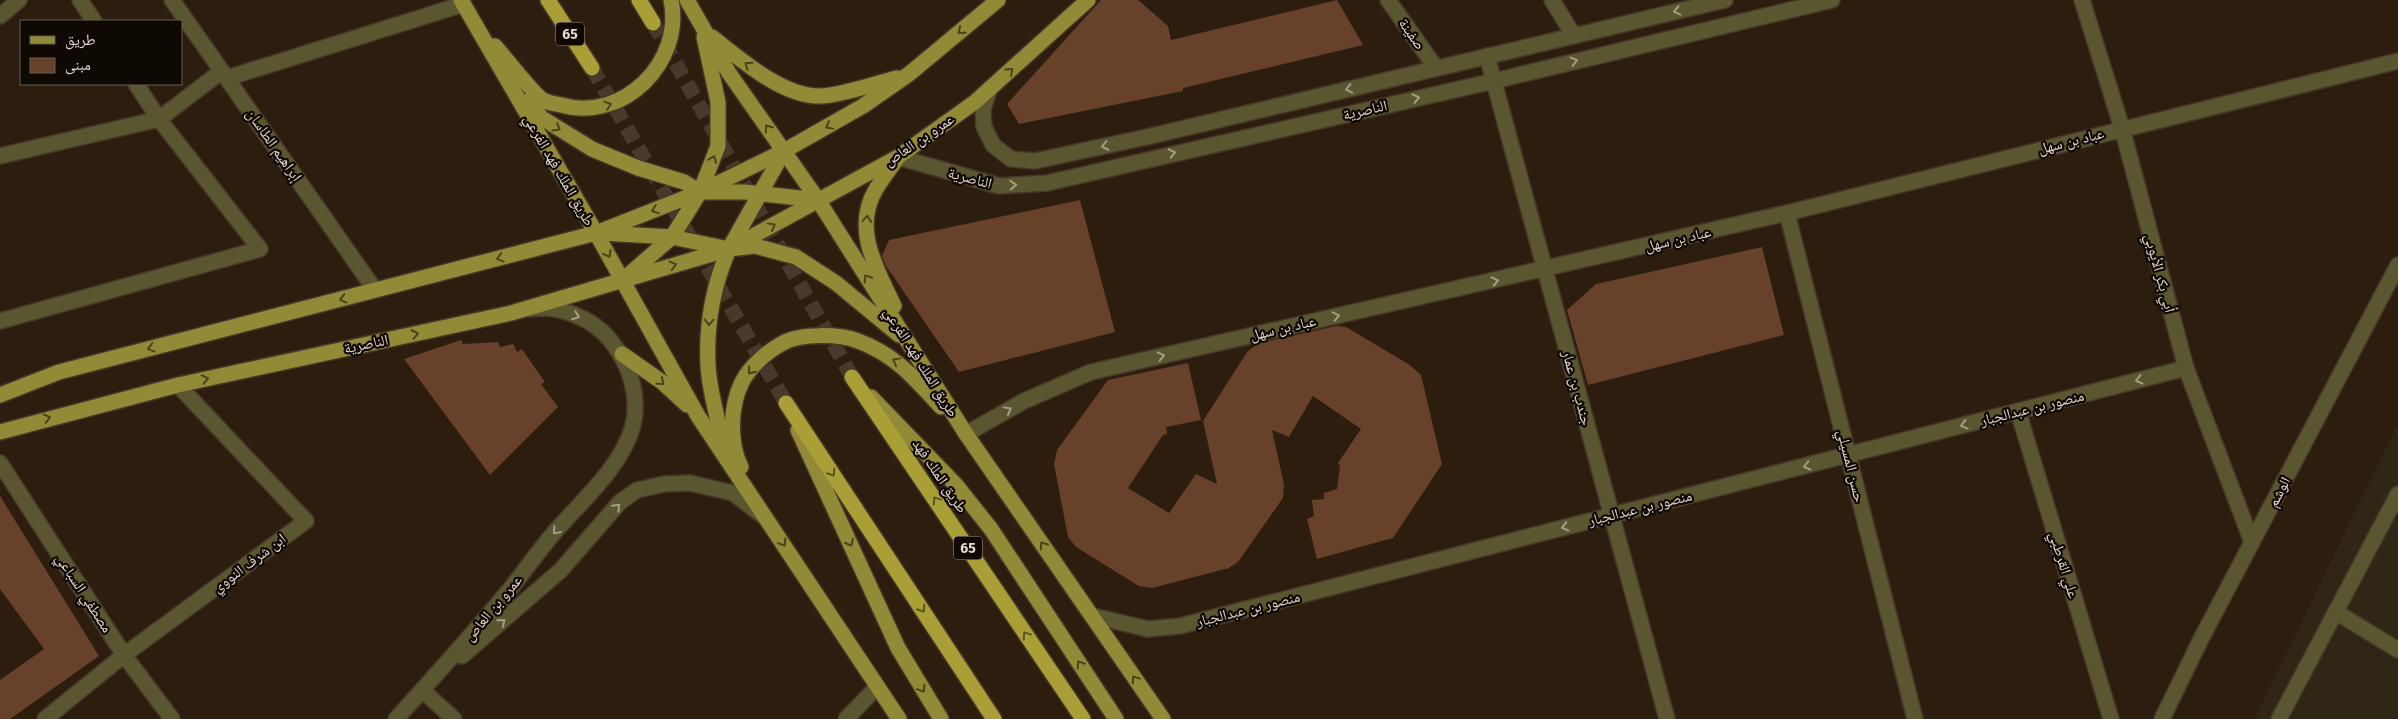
<svg xmlns="http://www.w3.org/2000/svg" width="2398" height="719" font-family="'Fira Sans','Noto Naskh Arabic',sans-serif">
<style>
.commercial{fill:#2f2616}
.building{fill:#674129}
.lines{fill:none;stroke-linecap:round;stroke-linejoin:round}
.highway-tunnel{stroke:#47392b;stroke-width:15;stroke-dasharray:15 8;stroke-linecap:butt}
.minor-casing{stroke:#463729;stroke-width:18}
.major-casing{stroke:#463729;stroke-width:18}
.highway-casing{stroke:#463729;stroke-width:18}
.minor{stroke:#595630;stroke-width:15}
.major{stroke:#938a37;stroke-width:15}
.highway{stroke:#aa9f37;stroke-width:15}
.oneway{stroke:#a59e87}
.oneway2{stroke:#4a431b}
.oneway3{stroke:#5c541e}
.labels{text-anchor:middle;dominant-baseline:central;stroke-width:4.5;stroke-linejoin:round;paint-order:stroke}
.shield{fill:#0f0904;stroke:#a39a92;stroke-width:1}
.shield-label{font-size:14px;font-weight:bold;fill:#e3d8cf}
.street-label{font-size:15px;fill:#e3d8cf;stroke:#0f0904}
</style>
<rect width="100%" height="100%" fill="#2c1d0e"/>
<polygon class="commercial" points="2398,424 2398,719 2254,719"/>
<g class="building">
<polygon points="1101,0 1138,0 1168,26 1171,40 1337,0 1363,45 1183,88 1183,91 1019,124 1007,104"/>
<polygon points="1080,200 1115,332 959,372 886,266 882,256 889,240"/>
<polygon points="1762,247 1784,335 1588,385 1567,310 1596,284"/>
<polygon points="1336,326 1346,327 1410,365 1421,375 1442,464 1393,538 1317,559 1307,519 1314,516 1312,500 1324,499 1324,493 1337,489 1340,465 1338,463 1361,429 1313,396 1289,437 1272,430 1284,485 1283,498 1238,562 1229,568 1152,588 1139,586 1076,547 1068,537 1054,464 1057,450 1108,380 1188,363 1201,420 1166,427 1167,434 1163,435 1128,488 1169,513 1196,474 1217,484 1203,421 1247,352 1257,344"/>
<polygon points="461,340 463,344 498,342 500,347 513,344 517,352 522,349 545,382 541,384 558,407 490,475 404,359"/>
<polygon points="0,496 99,656 10,719 0,719 0,680 44,649 0,589"/>
</g>
<g class="lines">
<g class="highway-tunnel">
<polyline points="653,23 852,377"/>
<polyline points="592,68 786,403"/>
</g>
<defs>
<g id="minor">
<polyline points="80,0 94,21"/>
<polyline points="172,0 375,290"/>
<polyline points="1388,0 1436,68"/>
<polyline points="1552,0 1574,36"/>
<polyline points="2082,0 2122,128 2186,368 2252,542"/>
<polyline points="0,16 19,0"/>
<polyline points="1487,56 1667,719"/>
<polyline points="227,78 464,4"/>
<polyline points="136,84 159,119 222,71"/>
<polyline points="990,88 983,109 984,127 993,145 1011,159 1035,161 1147,137 1725,0"/>
<polyline points="0,156 159,119 260,249 0,321"/>
<polyline points="898,157 999,186 1047,183 1494,81 1832,0"/>
<polyline points="1787,213 1915,719"/>
<polyline points="2018,411 2111,719"/>
<polyline points="966,434 1024,401 1091,372 1787,213 2398,61"/>
<polyline points="0,463 124,655 172,719"/>
<polyline points="2336,612 2398,650"/>
<polyline points="1093,616 1148,629 1180,626 2186,368"/>
<polyline points="462,656 561,570 620,502 637,490 664,484 690,483 733,493 763,516"/>
<polyline points="422,690 454,719"/>
<polyline points="45,719 124,655 306,521 178,385"/>
<path d="M396 719C435 676 474 633 511 588 525 570 538 552 553 534 580 502 619 470 632 429 641 398 630 365 611 341 593 318 558 304 529 309"/>
<polyline points="846,719 877,687"/>
<polyline points="2162,719 2201,639 2398,265"/>
<polyline points="2279,719 2398,494"/>
</g>
<g id="major">
<polyline points="461,0 596,233 698,416 899,719"/>
<polyline points="687,0 729,73 818,200 966,434 1163,719"/>
<path d="M712 37C740 59 784 98 822 96 847 94 873 84 897 78"/>
<path d="M495 46C505 57 533 94 543 100 548 103 556 104 561 105 623 123 684 62 671 0"/>
<polyline points="528,101 542,118 592,149 638,168 684,182 700,192 745,192 818,200"/>
<polyline points="602,233 672,237 729,249 755,246 796,257 836,283 899,335"/>
<polyline points="625,278 672,237 700,192 718,146 718,102 704,37"/>
<path d="M894 306C877 269 852 229 876 189 882 179 889 170 896 160"/>
<polyline points="622,354 662,382 687,405"/>
<polyline points="0,395 59,372 596,233 700,192 784,151 863,106 909,74 998,0"/>
<polyline points="871,397 956,485 991,529 1116,719"/>
<polyline points="798,430 898,648 941,719"/>
<polyline points="0,432 178,385 511,313 729,249 898,157 975,102 1088,0"/>
<path d="M724 448C719 422 709 391 708 365 706 325 713 286 729 249L784 151"/>
<path d="M741 467C729 443 730 406 742 382 750 366 768 351 783 343 801 333 840 334 858 341 896 355 915 379 941 407"/>
</g>
<g id="highway">
<polyline points="548,0 592,68"/>
<polyline points="639,0 653,23"/>
<polyline points="852,377 1083,719"/>
<polyline points="786,403 994,719"/>
</g>
</defs>
<use href="#minor" class="minor-casing"/>
<use href="#major" class="major-casing"/>
<use href="#highway" class="highway-casing"/>
<use href="#minor" class="minor"/>
<use href="#major" class="major"/>
<use href="#highway" class="highway"/>
</g>
<defs><path id="oneway-chevron" d="M-2-3.5L2.5 0L-2 3.5" fill="none" stroke-width="1.6" stroke-linecap="round" stroke-linejoin="round" transform="scale(1.25)"/></defs>
<g class="oneway">
<use href="#oneway-chevron" transform="translate(1677 11) rotate(167)"/>
<use href="#oneway-chevron" transform="translate(1574 61) rotate(-14)"/>
<use href="#oneway-chevron" transform="translate(1349 89) rotate(167)"/>
<use href="#oneway-chevron" transform="translate(1416 98) rotate(-13)"/>
<use href="#oneway-chevron" transform="translate(1105 146) rotate(168)"/>
<use href="#oneway-chevron" transform="translate(1172 153) rotate(-13)"/>
<use href="#oneway-chevron" transform="translate(1013 185) rotate(-3)"/>
<use href="#oneway-chevron" transform="translate(1495 281) rotate(-13)"/>
<use href="#oneway-chevron" transform="translate(576 316) rotate(21)"/>
<use href="#oneway-chevron" transform="translate(1336 316) rotate(-13)"/>
<use href="#oneway-chevron" transform="translate(1161 356) rotate(-13)"/>
<use href="#oneway-chevron" transform="translate(2139 380) rotate(166)"/>
<use href="#oneway-chevron" transform="translate(1008 410) rotate(-29)"/>
<use href="#oneway-chevron" transform="translate(1964 425) rotate(165)"/>
<use href="#oneway-chevron" transform="translate(1807 466) rotate(166)"/>
<use href="#oneway-chevron" transform="translate(617 507) rotate(-47)"/>
<use href="#oneway-chevron" transform="translate(1565 527) rotate(166)"/>
<use href="#oneway-chevron" transform="translate(556 531) rotate(131)"/>
<use href="#oneway-chevron" transform="translate(502 622) rotate(-40)"/>
</g>
<g class="oneway2">
<use href="#oneway-chevron" transform="translate(961 31) rotate(140)"/>
<use href="#oneway-chevron" transform="translate(748 65) rotate(-145)"/>
<use href="#oneway-chevron" transform="translate(1010 71) rotate(-42)"/>
<use href="#oneway-chevron" transform="translate(608 105) rotate(-18)"/>
<use href="#oneway-chevron" transform="translate(829 126) rotate(151)"/>
<use href="#oneway-chevron" transform="translate(557 128) rotate(31)"/>
<use href="#oneway-chevron" transform="translate(768 128) rotate(-125)"/>
<use href="#oneway-chevron" transform="translate(713 159) rotate(-69)"/>
<use href="#oneway-chevron" transform="translate(655 210) rotate(159)"/>
<use href="#oneway-chevron" transform="translate(867 219) rotate(-85)"/>
<use href="#oneway-chevron" transform="translate(772 226) rotate(-29)"/>
<use href="#oneway-chevron" transform="translate(608 254) rotate(61)"/>
<use href="#oneway-chevron" transform="translate(500 258) rotate(165)"/>
<use href="#oneway-chevron" transform="translate(673 265) rotate(-16)"/>
<use href="#oneway-chevron" transform="translate(867 278) rotate(-123)"/>
<use href="#oneway-chevron" transform="translate(343 299) rotate(165)"/>
<use href="#oneway-chevron" transform="translate(709 322) rotate(92)"/>
<use href="#oneway-chevron" transform="translate(415 334) rotate(-12)"/>
<use href="#oneway-chevron" transform="translate(151 348) rotate(165)"/>
<use href="#oneway-chevron" transform="translate(896 361) rotate(-151)"/>
<use href="#oneway-chevron" transform="translate(751 371) rotate(128)"/>
<use href="#oneway-chevron" transform="translate(205 379) rotate(-12)"/>
<use href="#oneway-chevron" transform="translate(661 382) rotate(40)"/>
<use href="#oneway-chevron" transform="translate(47 418) rotate(-15)"/>
<use href="#oneway-chevron" transform="translate(783 543) rotate(57)"/>
<use href="#oneway-chevron" transform="translate(850 543) rotate(65)"/>
<use href="#oneway-chevron" transform="translate(1043 545) rotate(-125)"/>
<use href="#oneway-chevron" transform="translate(1080 664) rotate(-123)"/>
<use href="#oneway-chevron" transform="translate(1135 679) rotate(-124)"/>
<use href="#oneway-chevron" transform="translate(922 689) rotate(59)"/>
</g>
<g class="oneway3">
<use href="#oneway-chevron" transform="translate(832 473) rotate(57)"/>
<use href="#oneway-chevron" transform="translate(936 500) rotate(-124)"/>
<use href="#oneway-chevron" transform="translate(922 609) rotate(57)"/>
<use href="#oneway-chevron" transform="translate(1026 635) rotate(-124)"/>
</g>
<g class="labels">
<g class="shield">
<rect x="556" y="22.5" width="28" height="23" rx="4"/>
<rect x="954" y="536.5" width="28" height="23" rx="4"/>
</g>
<g class="shield-label">
<text x="570" y="34">65</text>
<text x="968" y="548">65</text>
</g>
<g class="street-label">
<text transform="translate(1412 34) rotate(55)">صفينة</text>
<text transform="translate(1365 110) rotate(-13)">الناصرية</text>
<text transform="translate(919 140) rotate(-34)">عمرو بن العاص</text>
<text transform="translate(2071 141) rotate(-14)">عباد بن سهل</text>
<text transform="translate(274 145) rotate(55)">إبراهيم الطاسان</text>
<text transform="translate(559 170) rotate(60)">طريق الملك فهد الفرعي</text>
<text transform="translate(970 178) rotate(15)">الناصرية</text>
<text transform="translate(1678 239) rotate(-13)">عباد بن سهل</text>
<text transform="translate(2160 273) rotate(75)">أبي بكر الأيوبي</text>
<text transform="translate(1283 328) rotate(-13)">عباد بن سهل</text>
<text transform="translate(366 344) rotate(-12)">الناصرية</text>
<text transform="translate(921 362) rotate(58)">طريق الملك فهد الفرعي</text>
<text transform="translate(1577 388) rotate(75)">جندب بن عمار</text>
<text transform="translate(2032 408) rotate(-14)">منصور بن عبدالجبار</text>
<text transform="translate(1851 466) rotate(76)">حسن المسيلي</text>
<text transform="translate(940 476) rotate(56)">طريق الملك فهد</text>
<text transform="translate(2279 492) rotate(-62)">الوشم</text>
<text transform="translate(1640 508) rotate(-14)">منصور بن عبدالجبار</text>
<text transform="translate(249 563) rotate(-37)">ابن شرف النووي</text>
<text transform="translate(2064 565) rotate(73)">علي القرطبي</text>
<text transform="translate(84 593) rotate(57)">مصطفي السباعي</text>
<text transform="translate(493 608) rotate(-50)">عمرو بن العاص</text>
<text transform="translate(1248 609) rotate(-14)">منصور بن عبدالجبار</text>
</g>
</g>
<rect x="20" y="20" width="162" height="65" fill="#0f0904" stroke="#645c55"/>
<rect x="30" y="36" width="25" height="8" fill="#938a37" stroke="#645c55"/>
<text x="65" y="45" font-size="15" fill="#e3d8cf">طريق</text>
<rect x="30" y="58" width="25" height="15" fill="#674129" stroke="#645c55"/>
<text x="65" y="70" font-size="15" fill="#e3d8cf">مبنى</text>
</svg>
